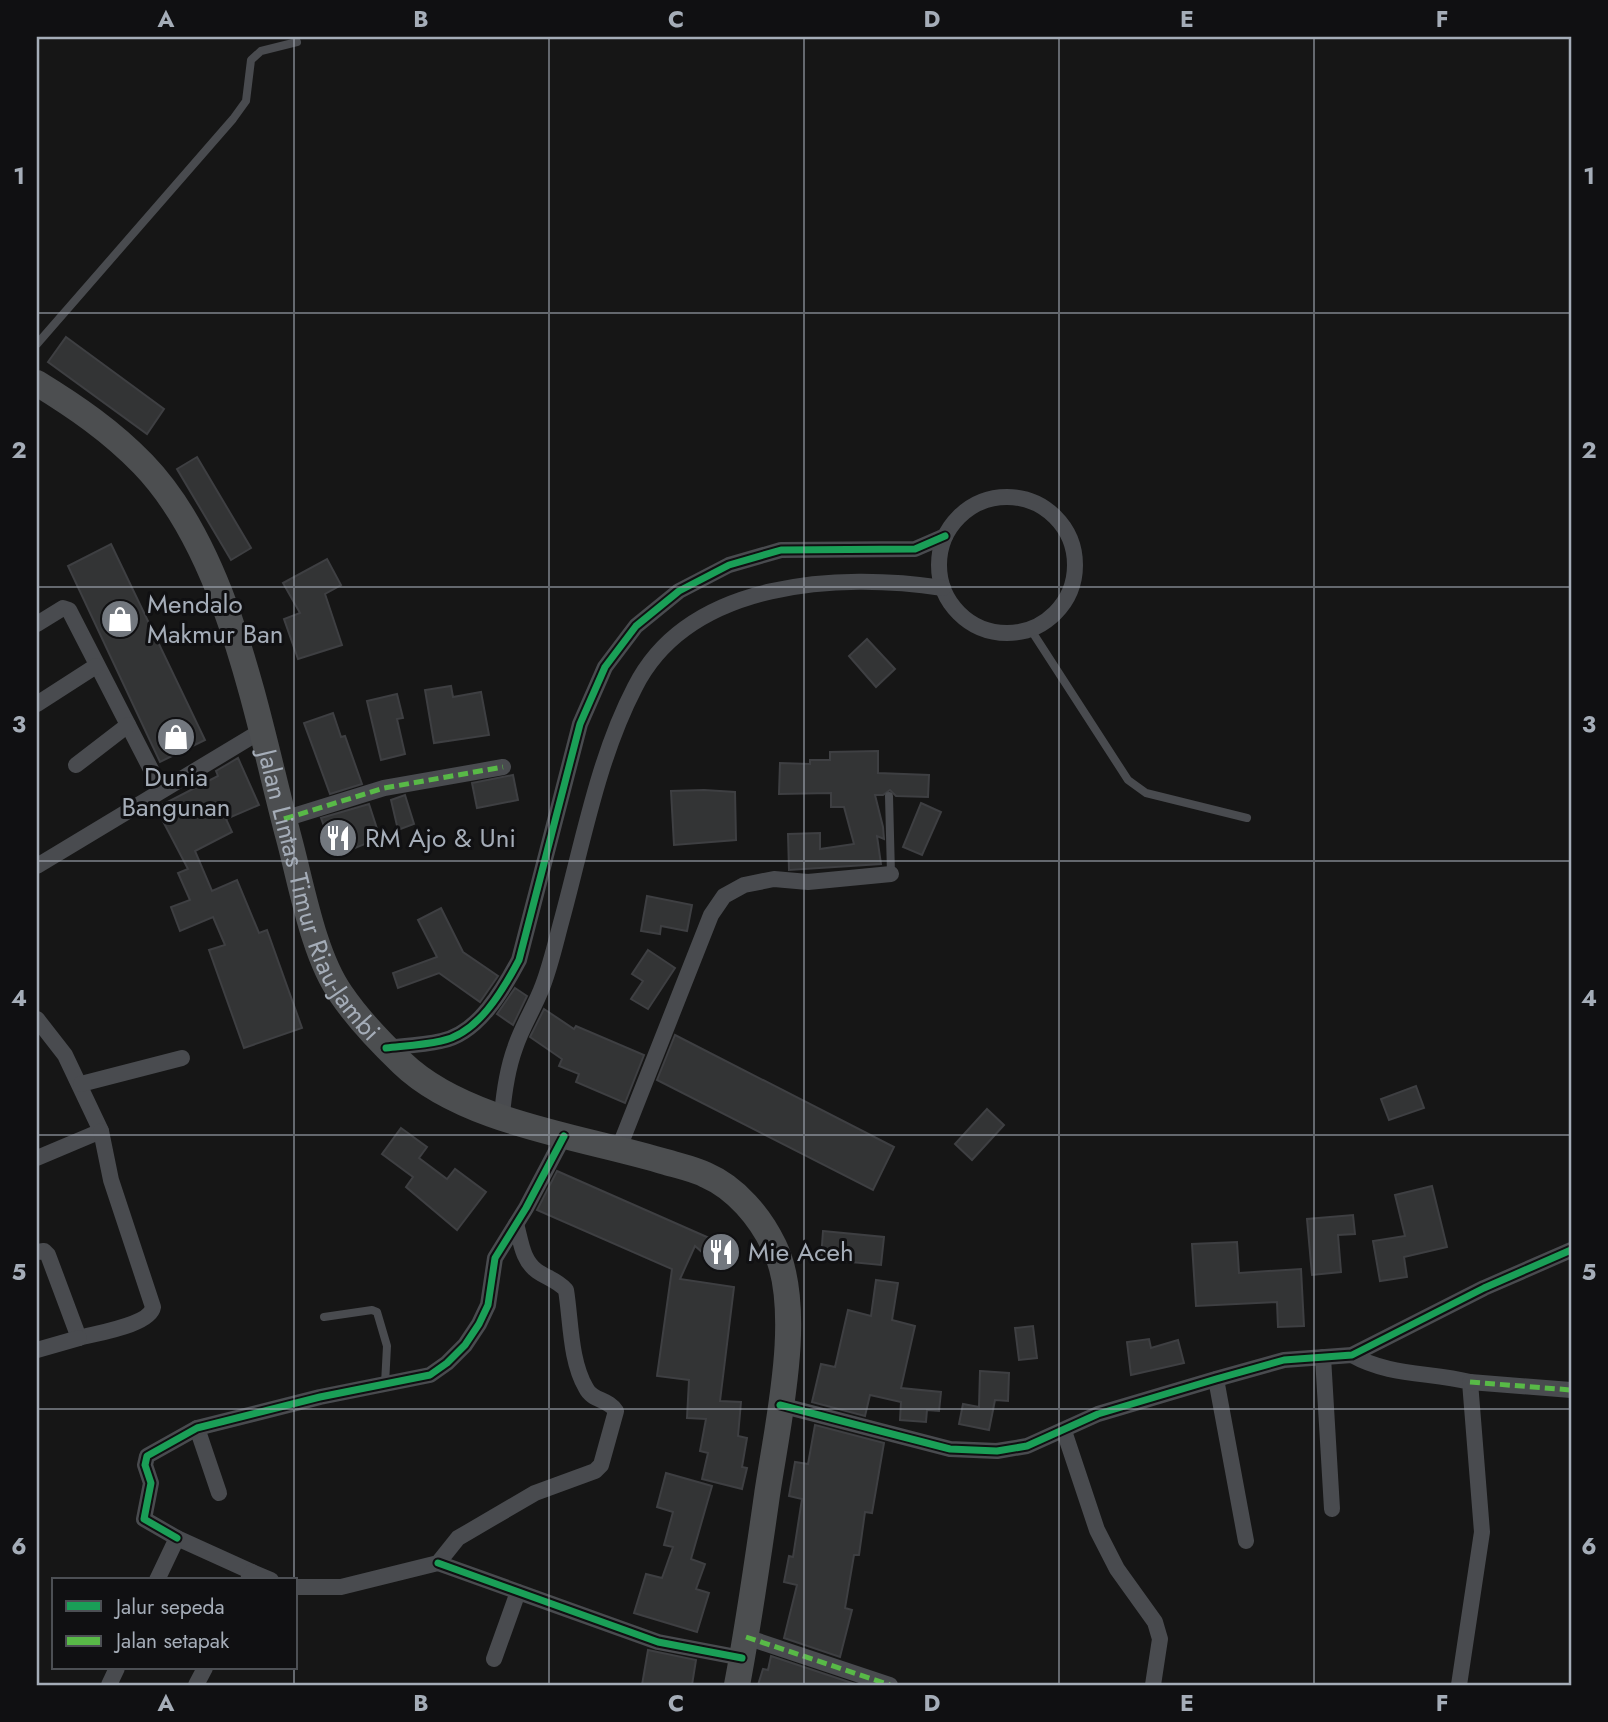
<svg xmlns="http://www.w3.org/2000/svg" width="1608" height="1722" font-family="Jost,sans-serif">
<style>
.building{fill:#333435;stroke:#3e3f42;stroke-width:2}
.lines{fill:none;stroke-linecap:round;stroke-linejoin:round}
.service{stroke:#494b4f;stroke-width:8}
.minor{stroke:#494b4f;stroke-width:16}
.trunk{stroke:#4c4e50;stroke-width:26}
.quiet{stroke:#58b947;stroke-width:5;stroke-dasharray:10 5;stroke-linecap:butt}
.cycleway-casing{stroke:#101012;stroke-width:11}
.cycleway{stroke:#1a9f57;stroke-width:7}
.grid{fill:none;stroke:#a5adb8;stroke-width:2;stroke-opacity:0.55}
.labels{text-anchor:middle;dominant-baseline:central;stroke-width:6;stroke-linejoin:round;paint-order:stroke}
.poi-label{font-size:26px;fill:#a5adb8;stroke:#101012;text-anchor:start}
.street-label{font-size:26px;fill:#a5adb8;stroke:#101012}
.neatline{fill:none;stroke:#a5adb8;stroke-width:2.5}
.grid-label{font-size:23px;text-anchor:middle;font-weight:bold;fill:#a5adb8}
</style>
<rect width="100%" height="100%" fill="#161616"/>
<g class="building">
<polygon points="66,337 164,409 147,434 48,362"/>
<polygon points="197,457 251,548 231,560 177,469"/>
<polygon points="111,544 205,740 160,762 68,566"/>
<polygon points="327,559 341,585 325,594 342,645 298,659 284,619 300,613 283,583"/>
<polygon points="867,639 895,669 876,687 849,656"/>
<polygon points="451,686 453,697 481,692 489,735 434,743 425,690"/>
<polygon points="397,694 403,718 397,719 405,754 381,760 367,701"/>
<polygon points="333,713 341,737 345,736 362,784 330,794 304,723"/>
<polygon points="878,751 878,773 929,775 928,797 896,796 890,790 883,795 875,795 883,827 884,839 877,836 881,864 789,870 788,834 820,833 820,849 854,844 844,807 831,807 831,793 779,794 780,763 810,764 810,760 830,760 830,752"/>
<polygon points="238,758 259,805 226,819 232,832 195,851 212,891 237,880 259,933 267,930 302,1028 244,1048 209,950 225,945 213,917 180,931 171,907 190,900 178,873 188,869 156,808 218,776 216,771"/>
<polygon points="513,775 518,800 477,808 472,783"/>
<polygon points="704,790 735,792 736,840 674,845 671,791"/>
<polygon points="405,795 414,824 398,830 391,800"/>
<polygon points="921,803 941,812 922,855 903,847"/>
<polygon points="369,804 380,838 335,856 321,818"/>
<polygon points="647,896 692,905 687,931 661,926 660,934 641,931"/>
<polygon points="441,908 463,952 498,976 480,1002 439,973 398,988 393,973 437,957 418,920"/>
<polygon points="648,950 675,968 648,1009 631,999 643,981 632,974"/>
<polygon points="515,988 527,996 513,1025 497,1014"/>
<polygon points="544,1009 574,1029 576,1026 644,1055 625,1103 576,1082 579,1074 559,1066 562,1059 530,1037"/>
<polygon points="675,1035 894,1147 873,1190 657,1080"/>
<polygon points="1416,1086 1424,1108 1389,1120 1381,1099"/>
<polygon points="987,1109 1004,1125 972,1160 955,1144"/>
<polygon points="401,1128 427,1147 419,1158 447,1179 455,1169 486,1192 457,1230 406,1187 413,1177 382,1154"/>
<polygon points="557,1171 716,1241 722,1235 737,1249 720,1268 695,1246 680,1279 734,1287 720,1401 741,1402 738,1436 747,1438 742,1467 747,1468 742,1489 702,1479 708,1453 700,1451 706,1419 687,1418 689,1380 657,1376 672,1269 537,1210"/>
<polygon points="1432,1186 1447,1247 1404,1257 1407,1277 1380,1281 1373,1241 1405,1236 1395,1195"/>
<polygon points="1353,1215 1355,1234 1338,1235 1341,1272 1312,1275 1307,1219"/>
<polygon points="823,1231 884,1237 881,1265 821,1259"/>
<polygon points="1237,1242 1239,1273 1301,1269 1304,1326 1278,1327 1277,1302 1196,1306 1192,1244"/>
<polygon points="876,1280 898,1283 892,1320 915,1326 901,1388 941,1392 939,1411 927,1410 926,1422 900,1420 901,1402 870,1395 865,1416 812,1402 821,1364 835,1367 848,1310 871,1316"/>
<polygon points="1033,1326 1037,1358 1019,1360 1015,1328"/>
<polygon points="1149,1339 1151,1348 1178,1340 1184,1363 1131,1375 1127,1342"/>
<polygon points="980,1371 1009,1373 1008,1401 995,1400 989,1430 959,1424 963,1404 979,1407"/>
<polygon points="815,1425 884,1443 872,1513 865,1512 859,1555 854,1555 845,1608 852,1610 840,1657 784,1638 797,1585 784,1582 789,1556 793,1557 802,1499 789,1496 795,1462 808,1464"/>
<polygon points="666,1473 712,1486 691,1559 705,1564 696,1589 709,1593 697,1632 634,1613 646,1574 662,1578 673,1547 664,1545 673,1512 657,1507"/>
<polygon points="648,1650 696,1660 692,1685 642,1685"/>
<polygon points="771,1656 858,1685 758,1685 763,1669 768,1670"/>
</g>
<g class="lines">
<g class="service">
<polyline points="37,344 233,119 246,101 251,60 261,51 297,42"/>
<polyline points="1031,630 1128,780 1146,793 1247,818"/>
<polyline points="889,796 891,874"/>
<polyline points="324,1317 372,1310 377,1312 387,1346 385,1384"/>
</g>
<g class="minor">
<circle cx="1007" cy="565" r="68"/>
<polyline points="37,624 63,608 69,610 161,789"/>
<polyline points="37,704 96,666"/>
<polyline points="76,765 128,725"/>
<polyline points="284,819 384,788 503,767"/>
<polyline points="37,866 261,731"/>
<polyline points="37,1019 65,1055 101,1131 37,1158"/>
<path d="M386 1048C404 1046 423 1045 441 1041 478 1034 503 990 519 960L580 724 605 667 636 626 679 591 729 565 781 550 915 549 945 536"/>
<polyline points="81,1084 182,1058"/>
<path d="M502 1115C504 1092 507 1070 515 1048 522 1026 535 1007 543 985 551 964 556 941 562 919 583 842 598 758 635 687 689 580 840 572 943 588"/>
<polyline points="619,1148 711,915 724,896 744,885 774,879 808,882 891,874"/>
<path d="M37 1252 44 1251 48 1255 79 1338C97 1333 150 1325 153 1307L111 1180 101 1131"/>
<polyline points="37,1350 79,1338"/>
<path d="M1352 1355C1389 1376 1429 1372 1470 1382L1482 1532 1459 1685"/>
<polyline points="1323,1357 1332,1509"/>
<polyline points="1216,1379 1246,1541"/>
<polyline points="1470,1382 1571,1390"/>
<polyline points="780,1405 950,1449 997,1451 1027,1446 1098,1414 1216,1379 1284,1360 1352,1355 1484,1288 1571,1250"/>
<polyline points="197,1428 219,1493"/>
<polyline points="1064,1431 1097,1530 1117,1569 1155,1622 1160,1639 1153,1685"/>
<polyline points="177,1538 144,1519 151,1483 145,1465 147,1456 197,1428 320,1397 430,1375 447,1363 465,1345 479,1324 488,1305 495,1258 526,1208 564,1136"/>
<polyline points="438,1563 658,1642 742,1658"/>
<polyline points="157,1580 177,1538 252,1572"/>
<polyline points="248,1580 252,1572 271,1580"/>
<path d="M296 1587H341L438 1563 458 1538 535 1493 595 1471 601 1465 616 1411C609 1399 592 1401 586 1388 570 1361 571 1321 566 1290 557 1280 547 1278 537 1271 522 1260 521 1241 516 1224"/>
<polyline points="746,1637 890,1685"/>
<polyline points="494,1659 518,1592"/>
<polyline points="109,1685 117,1668"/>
<polyline points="196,1685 205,1668"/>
</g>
<path class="trunk" id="s1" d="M37 383C76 407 111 431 143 464 229 553 257 718 288 835 301 882 313 955 341 994 358 1019 380 1042 402 1063 464 1123 584 1137 666 1162 679 1166 694 1169 706 1175 736 1188 760 1217 774 1246 805 1309 777 1426 767 1495 758 1558 749 1622 737 1685"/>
<g class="quiet">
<polyline points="284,819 384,788 503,767"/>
<polyline points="1470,1382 1571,1390"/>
<polyline points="746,1637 890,1685"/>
</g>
<defs>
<g id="cycleway">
<path d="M386 1048C404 1046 423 1045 441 1041 478 1034 503 990 519 960L580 724 605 667 636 626 679 591 729 565 781 550 915 549 945 536"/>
<polyline points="780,1405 950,1449 997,1451 1027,1446 1098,1414 1216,1379 1284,1360 1352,1355 1484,1288 1571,1250"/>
<polyline points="177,1538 144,1519 151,1483 145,1465 147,1456 197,1428 320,1397 430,1375 447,1363 465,1345 479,1324 488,1305 495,1258 526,1208 564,1136"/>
<polyline points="438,1563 658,1642 742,1658"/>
</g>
</defs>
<use href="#cycleway" class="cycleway-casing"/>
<use href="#cycleway" class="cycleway"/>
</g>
<path class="grid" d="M294 37V1580M549 37V1685M804 37V1685M1059 37V1685M1314 37V1685M37 313H1571M37 587H1571M37 861H1571M37 1135H1571M37 1409H1571M294 1668V1685"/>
<defs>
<symbol id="shop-disc" viewBox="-11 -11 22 22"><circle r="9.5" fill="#73787f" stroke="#101012"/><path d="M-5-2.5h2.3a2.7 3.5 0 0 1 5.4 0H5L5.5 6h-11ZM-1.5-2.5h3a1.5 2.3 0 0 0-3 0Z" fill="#fff"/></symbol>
<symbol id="restaurant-disc" viewBox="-11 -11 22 22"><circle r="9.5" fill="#73787f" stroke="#101012"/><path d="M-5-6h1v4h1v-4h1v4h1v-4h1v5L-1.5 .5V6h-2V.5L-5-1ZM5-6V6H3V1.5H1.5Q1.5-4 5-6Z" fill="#fff"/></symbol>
</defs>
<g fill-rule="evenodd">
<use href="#shop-disc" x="98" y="597" width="44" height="44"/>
<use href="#shop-disc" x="154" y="715" width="44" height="44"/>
<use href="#restaurant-disc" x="316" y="816" width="44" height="44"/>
<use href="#restaurant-disc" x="699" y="1230" width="44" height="44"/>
</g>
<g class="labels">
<g class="poi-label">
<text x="147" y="604">Mendalo<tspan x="147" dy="30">Makmur Ban</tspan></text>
<text x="176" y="777" text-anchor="middle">Dunia<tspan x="176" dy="30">Bangunan</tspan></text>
<text x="365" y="838">RM Ajo &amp; Uni</text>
<text x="748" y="1252">Mie Aceh</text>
</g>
<g class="street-label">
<text stroke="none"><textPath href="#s1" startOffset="604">Jalan Lintas Timur Riau-Jambi</textPath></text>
</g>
</g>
<rect width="1608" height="1722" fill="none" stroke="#101012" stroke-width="77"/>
<rect x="52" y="1578" width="245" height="91" fill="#101012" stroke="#4c4f54" stroke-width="2"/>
<rect x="66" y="1601" width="35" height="10" fill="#1a9f57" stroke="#4c4f54" stroke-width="2"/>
<text x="116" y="1614" font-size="21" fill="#a5adb8">Jalur sepeda</text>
<rect x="66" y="1636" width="35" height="10" fill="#58b947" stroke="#4c4f54" stroke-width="2"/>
<text x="116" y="1648" font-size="21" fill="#a5adb8">Jalan setapak</text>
<rect x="38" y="38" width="1532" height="1646" class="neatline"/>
<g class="grid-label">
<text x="166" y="27">A</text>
<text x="421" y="27">B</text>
<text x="676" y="27">C</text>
<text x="932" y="27">D</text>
<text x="1187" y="27">E</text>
<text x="1442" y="27">F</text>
<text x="19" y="184">1</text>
<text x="1589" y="184">1</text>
<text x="19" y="458">2</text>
<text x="1589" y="458">2</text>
<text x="19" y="732">3</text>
<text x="1589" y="732">3</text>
<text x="19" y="1006">4</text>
<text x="1589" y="1006">4</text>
<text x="19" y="1280">5</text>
<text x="1589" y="1280">5</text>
<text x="19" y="1554">6</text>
<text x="1589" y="1554">6</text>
<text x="166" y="1711">A</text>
<text x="421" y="1711">B</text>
<text x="676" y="1711">C</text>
<text x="932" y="1711">D</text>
<text x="1187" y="1711">E</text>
<text x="1442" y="1711">F</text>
</g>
</svg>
